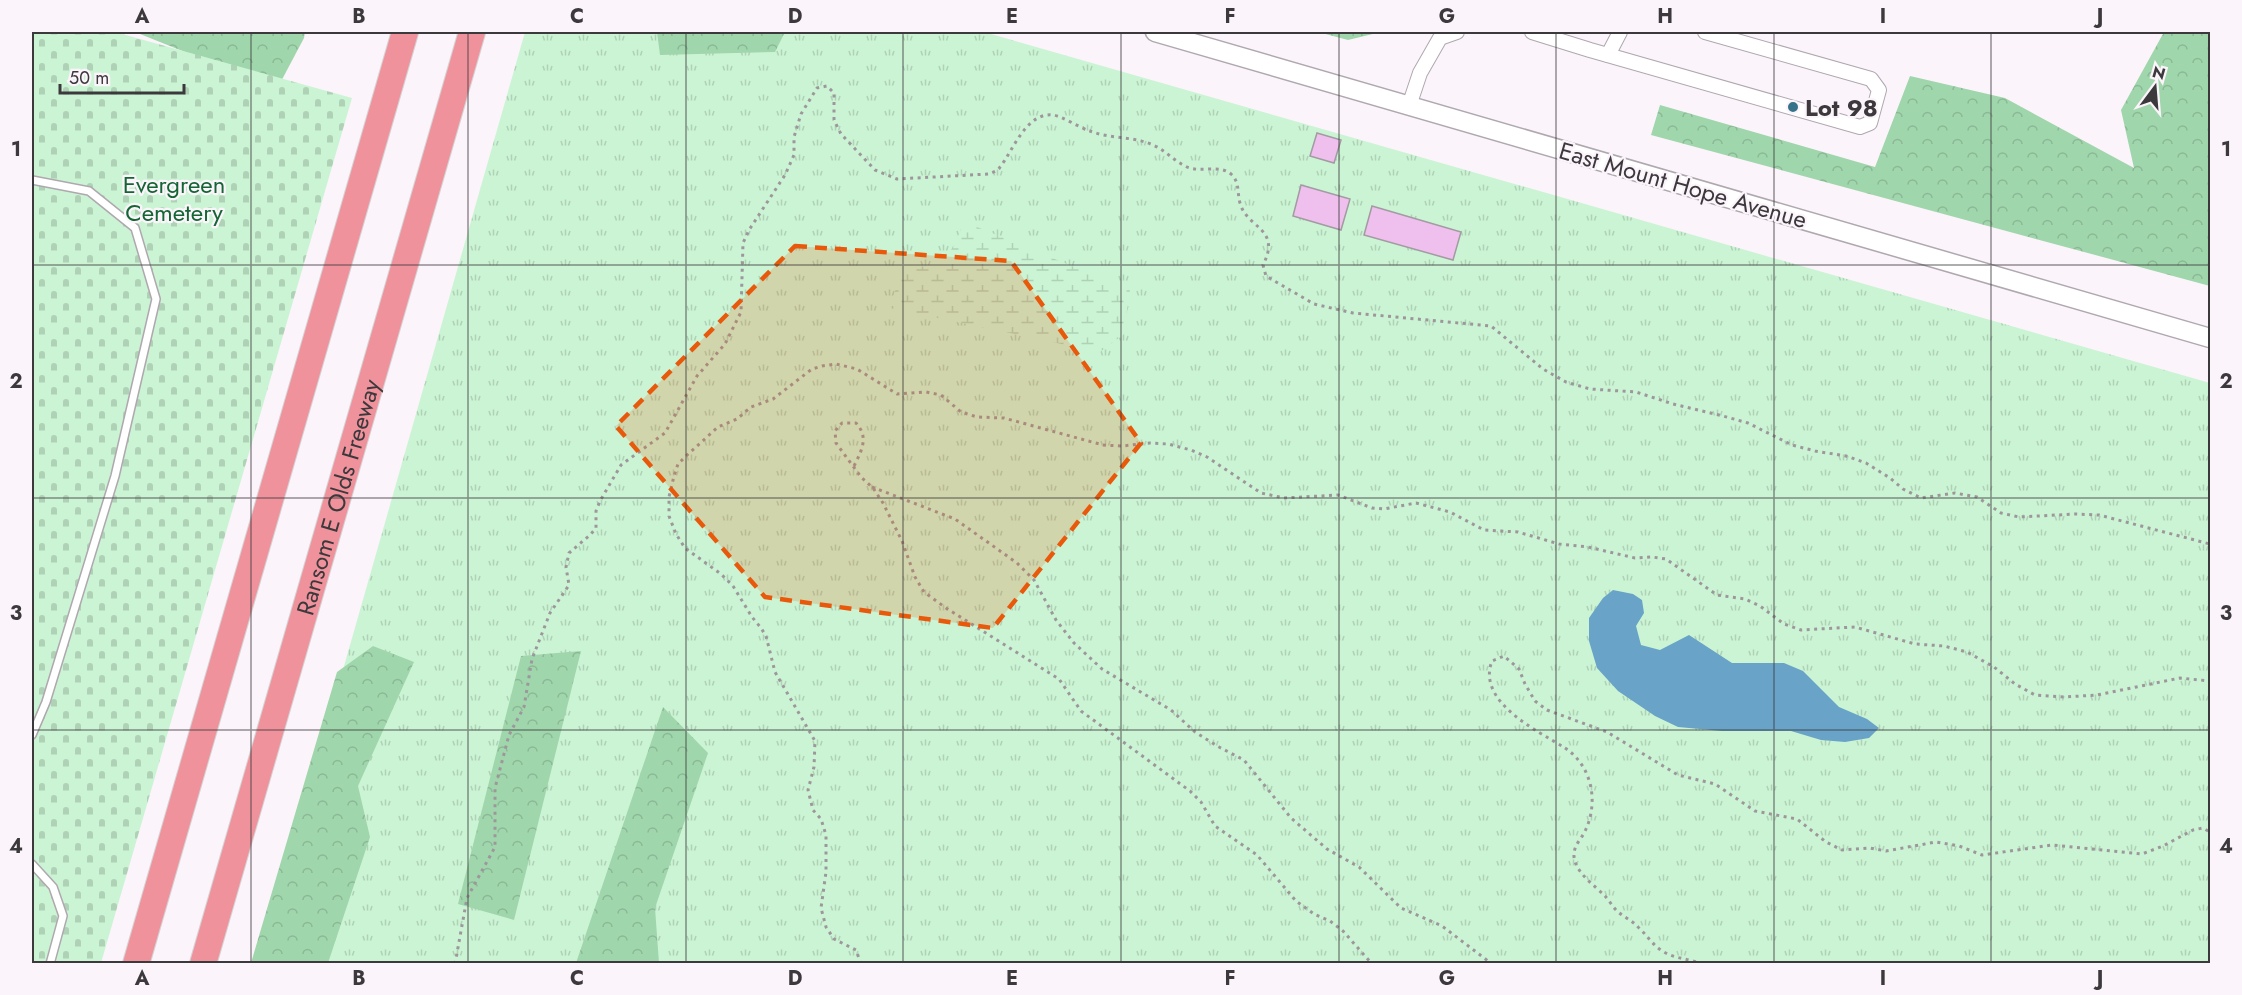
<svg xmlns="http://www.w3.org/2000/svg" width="2242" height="995" font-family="Jost,sans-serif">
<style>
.grass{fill:url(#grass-tufts)}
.forest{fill:url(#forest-crowns)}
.wetland{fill:url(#wetland-marsh)}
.cemetery{fill:url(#cemetery-stones)}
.water{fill:#69a3c7}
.building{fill:#efc0ed;stroke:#a29ba2;stroke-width:1.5}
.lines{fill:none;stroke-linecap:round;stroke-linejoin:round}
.service-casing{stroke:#afa8af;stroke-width:10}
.minor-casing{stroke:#afa8af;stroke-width:16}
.tertiary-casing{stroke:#afa8af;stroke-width:21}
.motorway-casing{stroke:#d4d3d4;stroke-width:28}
.path{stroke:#9d979c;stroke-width:3;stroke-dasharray:3 4.5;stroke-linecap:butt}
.service{stroke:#fff;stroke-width:7}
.minor{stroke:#fff;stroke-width:14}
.tertiary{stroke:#fff;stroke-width:18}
.motorway{stroke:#ef929c;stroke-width:26}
.marked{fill:#e8590c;fill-opacity:0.2;stroke:#e8590c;stroke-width:4.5;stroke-dasharray:12 8;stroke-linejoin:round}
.grid{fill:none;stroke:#3c393c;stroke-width:1.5;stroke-opacity:0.55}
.poi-dot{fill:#367289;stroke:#fcf4fb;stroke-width:2}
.labels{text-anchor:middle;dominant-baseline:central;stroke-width:4.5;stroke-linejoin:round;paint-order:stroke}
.poi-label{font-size:24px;font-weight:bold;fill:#3c393c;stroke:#fcf4fb;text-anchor:start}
.park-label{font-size:24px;fill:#136634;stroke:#fcf4fb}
.street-label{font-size:24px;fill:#3c393c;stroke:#fcf4fb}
.neatline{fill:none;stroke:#3c393c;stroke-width:2}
.grid-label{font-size:20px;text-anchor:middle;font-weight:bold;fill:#3c393c}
</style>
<defs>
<pattern id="grass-tufts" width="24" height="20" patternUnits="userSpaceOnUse" patternTransform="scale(1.5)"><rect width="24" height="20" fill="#cbf4d4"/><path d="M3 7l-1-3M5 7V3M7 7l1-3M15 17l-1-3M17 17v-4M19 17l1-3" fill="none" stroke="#afd2b7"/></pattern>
<pattern id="forest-crowns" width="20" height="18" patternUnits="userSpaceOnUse" patternTransform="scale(1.5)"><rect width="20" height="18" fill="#a0d6ac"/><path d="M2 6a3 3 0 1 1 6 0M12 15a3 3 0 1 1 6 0" fill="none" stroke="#8bb895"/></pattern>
<pattern id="wetland-marsh" width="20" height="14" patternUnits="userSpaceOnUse" patternTransform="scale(1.5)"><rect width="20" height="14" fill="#cbf4d4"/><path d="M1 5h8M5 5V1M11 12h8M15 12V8" fill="none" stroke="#afd2b7"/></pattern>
<pattern id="cemetery-stones" width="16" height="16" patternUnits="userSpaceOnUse" patternTransform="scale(1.5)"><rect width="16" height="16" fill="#cbf4d4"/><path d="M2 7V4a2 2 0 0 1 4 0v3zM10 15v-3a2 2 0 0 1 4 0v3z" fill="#afd2b7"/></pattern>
</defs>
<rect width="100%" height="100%" fill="#fcf4fb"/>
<polygon class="grass" points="525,32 984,32 2210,383 2210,963 259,964"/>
<g class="forest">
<polygon points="135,32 305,32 304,38 277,89"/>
<polygon points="657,32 785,32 775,52 660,55"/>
<polygon points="1318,32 1381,32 1348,40"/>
<polygon points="2164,32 2210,32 2210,286 1651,135 1660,105 1875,167 1910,76 2005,98 2134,168 2121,110"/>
<polygon points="373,646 414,662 358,786 370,837 328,963 251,963 337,672"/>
<polygon points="581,651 514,920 458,904 521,656"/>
<polygon points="663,707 708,753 655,908 659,963 576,963"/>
</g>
<polygon class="wetland" points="965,222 1130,290 1123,335 1100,352 890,308 901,271 945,262"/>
<polygon class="cemetery" points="32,32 115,32 352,98 101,963 32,963"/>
<polygon class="water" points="1613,590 1633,594 1642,600 1644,613 1636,626 1641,645 1660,650 1689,635 1732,663 1784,663 1803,671 1839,707 1867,719 1879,728 1869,738 1845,742 1821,740 1791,731 1722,731 1678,727 1655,716 1618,691 1597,668 1589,641 1589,618 1603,598"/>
<g class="building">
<polygon points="1317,133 1341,140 1334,163 1310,156"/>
<polygon points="1301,185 1350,199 1341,230 1293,216"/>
<polygon points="1372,206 1461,232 1453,260 1364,235"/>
</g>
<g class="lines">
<defs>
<g id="service">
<polyline points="32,180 89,191 135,228 156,299 115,476 46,702 32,735"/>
<polyline points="32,864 53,887 63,916 50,964"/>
</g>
<g id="minor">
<polyline points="1532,32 1590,50 1860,127 1870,123 1879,90 1871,79 1705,32"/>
<polyline points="1608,55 1620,32"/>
<polyline points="1409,106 1420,73 1440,38 1457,32"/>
</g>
<polyline id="tertiary" points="1155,32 2210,338"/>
<g id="motorway">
<polyline points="136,964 405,32"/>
<path id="s1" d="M203 964 472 32"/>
</g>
</defs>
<use href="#service" class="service-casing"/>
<use href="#minor" class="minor-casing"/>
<use href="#tertiary" class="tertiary-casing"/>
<use href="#motorway" class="motorway-casing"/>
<g class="path">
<path d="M854 466C862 450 869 437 856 423H842L835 431 836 443 861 477 873 488 883 503 902 541 915 577 924 592 946 608 1059 679 1081 711 1190 791 1201 802 1215 826 1257 855 1296 901 1314 914 1330 921 1343 931 1372 964"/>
<polyline points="872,487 955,519 1017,563 1034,580 1056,620 1074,643 1102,669 1171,710 1195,732 1219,747 1244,760 1291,818 1327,849 1359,867 1401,908 1442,926 1492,964"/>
<path d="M455 964 467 898 495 847V788L509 735 524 707 532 659 550 613 569 585 566 567 569 553 590 535 596 528V511L600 501 621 465 665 433 697 376 725 344 741 312 743 243 749 230 785 175 794 155V137L801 114 817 88 827 86 834 93V120L841 134 875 170 897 179 989 174C993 172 998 171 1000 167 1013 151 1026 112 1053 115 1062 116 1080 128 1090 131 1110 139 1133 136 1153 145 1165 150 1174 161 1187 167 1200 173 1219 164 1231 174 1240 182 1237 193 1240 203 1247 229 1282 228 1263 265L1266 276 1314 304 1353 313 1491 326 1543 369 1566 382 1590 389 1636 392 1673 404 1723 416 1748 423 1792 445 1815 451 1846 456 1866 463 1890 478 1903 489 1921 498 1955 493 1977 497 2001 513 2019 517 2076 514 2099 515 2210 544"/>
<polyline points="861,964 856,950 834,939 826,927 821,908 826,872 826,835 821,819 813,810 808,790 814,767 815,741 775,672 766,636 761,628 752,617 733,586 721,574 685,548 676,534 669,516 669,497 674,476 678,464 686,456 718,427 737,419 751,407 773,399 812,369 822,366 836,364 857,369 897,394 926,392 941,395 961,412 977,417 1004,418 1103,445 1122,446 1150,443 1168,444 1191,450 1207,457 1261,493 1284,498 1338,495 1372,508 1384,509 1416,503 1450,512 1484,530 1518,532 1559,544 1588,547 1635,558 1652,557 1666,559 1717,595 1745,599 1760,606 1784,624 1801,630 1855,627 1915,644 1944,646 1967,652 1994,667 2015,684 2035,695 2065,697 2097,695 2180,678 2210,681"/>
<path d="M1703 964C1690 959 1676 959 1664 952 1653 946 1647 935 1638 927 1632 920 1623 917 1616 910 1612 906 1609 900 1605 896 1594 885 1576 873 1574 857 1573 845 1582 839 1586 829 1599 800 1591 765 1565 748 1538 731 1476 702 1492 661L1504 656 1519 669 1525 684 1535 701 1547 710 1607 732 1678 775 1715 784 1755 811 1797 819 1826 842 1842 850 1870 848 1886 851 1936 842 1959 846 1982 855 2052 845 2142 854 2163 846 2193 830 2203 828 2210 832"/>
</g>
<use href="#service" class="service"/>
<use href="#minor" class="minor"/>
<use href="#tertiary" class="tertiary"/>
<use href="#motorway" class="motorway"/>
</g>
<path class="marked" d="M795 246 1011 261 1141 443 993 628 765 597 616 426Z"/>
<path class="grid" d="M251 32V964M468 32V964M686 32V964M903 32V964M1121 32V964M1339 32V964M1556 32V964M1774 32V964M1991 32V964M32 265H2210M32 498H2210M32 730H2210"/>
<circle class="poi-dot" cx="1793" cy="107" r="6"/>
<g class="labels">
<g class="poi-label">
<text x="1805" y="107">Lot 98</text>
</g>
<g class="park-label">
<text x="174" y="184">Evergreen<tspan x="174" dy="28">Cemetery</tspan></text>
</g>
<g class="street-label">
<text transform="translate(1683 185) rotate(16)">East Mount Hope Avenue</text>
<text stroke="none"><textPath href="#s1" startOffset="486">Ransom E Olds Freeway</textPath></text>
</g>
</g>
<rect width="2242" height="995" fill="none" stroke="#fcf4fb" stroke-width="66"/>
<g transform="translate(2155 87) rotate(16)" stroke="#fcf4fb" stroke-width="4.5" paint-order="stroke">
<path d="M0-4.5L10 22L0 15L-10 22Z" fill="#3c393c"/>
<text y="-9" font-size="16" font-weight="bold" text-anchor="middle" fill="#3c393c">N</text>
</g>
<path d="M60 84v9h124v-9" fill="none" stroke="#3c393c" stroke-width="3"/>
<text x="69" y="84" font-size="18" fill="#3c393c" stroke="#fcf4fb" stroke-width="4.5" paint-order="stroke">50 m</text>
<rect x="33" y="33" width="2176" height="929" class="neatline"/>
<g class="grid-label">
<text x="142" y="23">A</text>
<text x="359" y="23">B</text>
<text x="577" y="23">C</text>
<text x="795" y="23">D</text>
<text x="1012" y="23">E</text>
<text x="1230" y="23">F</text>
<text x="1447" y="23">G</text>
<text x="1665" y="23">H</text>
<text x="1883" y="23">I</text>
<text x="2100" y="23">J</text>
<text x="16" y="156">1</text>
<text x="2226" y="156">1</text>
<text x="16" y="388">2</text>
<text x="2226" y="388">2</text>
<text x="16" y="620">3</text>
<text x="2226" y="620">3</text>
<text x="16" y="853">4</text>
<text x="2226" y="853">4</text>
<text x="142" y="985">A</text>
<text x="359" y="985">B</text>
<text x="577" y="985">C</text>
<text x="795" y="985">D</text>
<text x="1012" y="985">E</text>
<text x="1230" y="985">F</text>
<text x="1447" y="985">G</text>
<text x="1665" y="985">H</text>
<text x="1883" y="985">I</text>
<text x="2100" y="985">J</text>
</g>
</svg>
